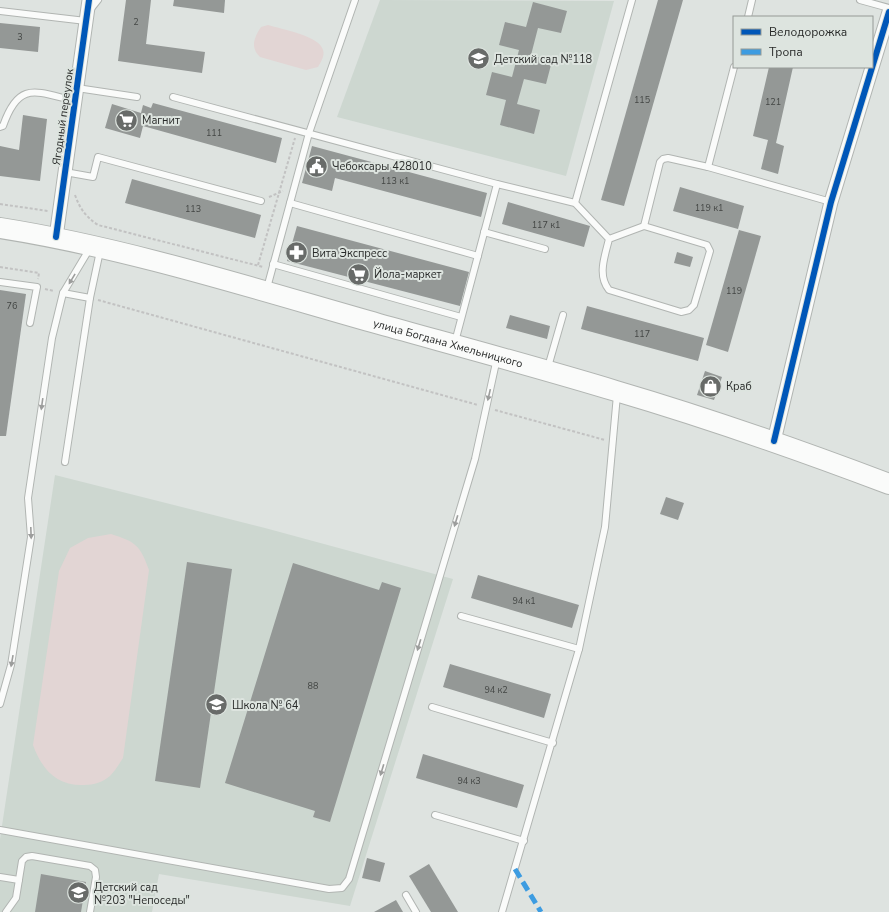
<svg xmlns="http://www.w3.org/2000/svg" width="889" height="912" font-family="'Nunito Sans',sans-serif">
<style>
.built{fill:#cdd7d0}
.green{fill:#e2d5d4}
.building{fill:#949896}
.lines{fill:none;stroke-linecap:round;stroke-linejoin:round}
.service-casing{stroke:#b1b5b2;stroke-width:8}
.minor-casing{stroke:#b1b5b2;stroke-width:15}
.primary-casing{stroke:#b1b5b2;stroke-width:22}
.path{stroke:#c2c2c2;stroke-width:2;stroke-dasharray:3 2;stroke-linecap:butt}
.service{stroke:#fafbfa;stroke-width:6}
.minor{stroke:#fafbfa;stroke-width:13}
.primary{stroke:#fafbfa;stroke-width:20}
.quiet{stroke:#3d9ce1;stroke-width:5;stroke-dasharray:10 5;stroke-linecap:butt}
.cycleway-casing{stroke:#dde4df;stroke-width:8}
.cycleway{stroke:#0057b8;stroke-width:6}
.oneway{fill:#9c9d9c}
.labels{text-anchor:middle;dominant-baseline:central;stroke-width:4;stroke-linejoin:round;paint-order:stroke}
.number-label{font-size:9px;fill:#434644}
.poi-label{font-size:11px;fill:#282a29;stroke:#dde4df;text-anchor:start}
.street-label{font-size:11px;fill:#282a29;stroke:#dde4df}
</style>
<rect width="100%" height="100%" fill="#dee3e0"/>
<g class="built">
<polygon points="380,0 614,1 566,176 337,117"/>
<polygon points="55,475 265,528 453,579 350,906 159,874 152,912 0,912 0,839"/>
</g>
<g class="green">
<path d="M268 25C281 29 320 36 323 50 325 56 321 62 318 67L306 70 260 57C250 48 254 37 261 27Z"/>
<path d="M111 534C136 542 140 545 149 570L123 758C119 764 115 771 110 776 103 782 94 785 84 785 57 786 42 770 33 745L59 571 70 548 88 538Z"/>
</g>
<g class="building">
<polygon points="126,0 151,0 146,44 205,52 202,73 118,61"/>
<polygon points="174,0 225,0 224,13 173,6"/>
<polygon points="658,0 683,0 624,206 601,200"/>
<polygon points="533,2 567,11 561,33 538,28 531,55 552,61 546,84 524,79 517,104 540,110 534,134 500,125 506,100 486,95 492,72 512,77 519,50 499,45 505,22 526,27"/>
<polygon points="0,23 40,27 38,52 0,48"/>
<polygon points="769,67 793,67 776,143 784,146 778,174 761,169 768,140 753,136"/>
<polygon points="153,103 282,138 276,163 143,126 140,138 105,128 112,104 141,113 143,105 151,108"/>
<polygon points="23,115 47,119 40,181 0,176 0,146 19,150"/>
<polygon points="312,146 487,193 481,217 335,178 332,191 302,183"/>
<polygon points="132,179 261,215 255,238 125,203"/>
<polygon points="680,187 744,206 738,229 673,211"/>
<polygon points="508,202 590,226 584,247 502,224"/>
<polygon points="297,226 469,272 460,306 287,261"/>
<polygon points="739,230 761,236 728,352 706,345"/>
<polygon points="677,252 693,257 690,267 674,263"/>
<polygon points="0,290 26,294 6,436 0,436"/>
<polygon points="587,306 704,338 698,361 581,329"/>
<polygon points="510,315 550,326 547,339 506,328"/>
<polygon points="705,371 722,377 714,400 697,395"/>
<polygon points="666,497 684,503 678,520 660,514"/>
<polygon points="187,562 232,569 200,788 155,781"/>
<polygon points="293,563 379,590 382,582 401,588 330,822 313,817 315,811 225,783"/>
<polygon points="478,575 579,605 572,628 471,598"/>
<polygon points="450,664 551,694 544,718 443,687"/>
<polygon points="423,754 524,785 517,808 416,778"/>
<polygon points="367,858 385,863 380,882 362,878"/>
<polygon points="429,864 458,912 431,912 409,876"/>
<polygon points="41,874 86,882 81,912 35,912"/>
<polygon points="396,900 403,912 374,912"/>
</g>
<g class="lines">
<defs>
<g id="service">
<polyline points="860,0 889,8"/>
<polyline points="90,10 98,0"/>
<polyline points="0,11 86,21"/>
<polyline points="748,17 752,0"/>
<polyline points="77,88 137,97"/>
<path d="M173 97 497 184 575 203 609 239C605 256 597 275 609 290L681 312 689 310 694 305 710 251 707 245 644 226 609 239"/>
<path d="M0 127 3 126C19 80 36 92 75 101"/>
<polyline points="708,167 734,67"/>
<polyline points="65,172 93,177 98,157 261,201"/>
<polyline points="290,203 478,256"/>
<polyline points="575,203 632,0"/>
<polyline points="644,226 660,162 663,159 668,158 708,167 831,202"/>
<polyline points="484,232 545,249"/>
<polyline points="273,264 461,317"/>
<polyline points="0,282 37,287 30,323"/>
<polyline points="267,288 309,133 355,0"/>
<polyline points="63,293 90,298"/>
<polyline points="455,342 497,184"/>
<polyline points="548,367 563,315"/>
<polyline points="65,462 90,298 100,251"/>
<polyline points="461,616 579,649"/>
<polyline points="0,704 11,665 31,537 28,498 52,338 63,293 90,248"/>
<polyline points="432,707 553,743"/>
<polyline points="435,815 524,841"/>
<polyline points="0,830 329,889 342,888 349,879 475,459 497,358"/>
<polyline points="0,877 19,880"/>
<polyline points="406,895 416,912"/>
<polyline points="6,912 16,898 22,861 26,857 32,856 90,866 95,870 96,877 90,912"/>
<polyline points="502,912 579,649 605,527 617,395"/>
</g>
<g id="minor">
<polyline points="56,237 89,0"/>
<polyline points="774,441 831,202 889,12"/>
</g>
<g id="primary">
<path id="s1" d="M0 228C127 248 255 289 379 324 458 346 537 367 616 391 708 418 799 450 889 484"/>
</g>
</defs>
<use href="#service" class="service-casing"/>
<use href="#minor" class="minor-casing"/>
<use href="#primary" class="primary-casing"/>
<g class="path">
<path d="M75 195C80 209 86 217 98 225L263 267"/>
<polyline points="269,197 283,191"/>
<polyline points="0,204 48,211"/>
<polyline points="258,265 295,138"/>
<polyline points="0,267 39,273 38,279"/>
<polyline points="45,289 54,291"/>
<polyline points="98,300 478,405"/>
<polyline points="495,410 605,440"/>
</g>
<use href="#service" class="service"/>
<use href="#minor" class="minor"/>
<use href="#primary" class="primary"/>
<polyline class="quiet" points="515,869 541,912"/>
<defs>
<g id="cycleway">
<polyline points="56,237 89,0"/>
<polyline points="774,441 831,202 889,12"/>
</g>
</defs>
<use href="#cycleway" class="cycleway-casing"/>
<use href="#cycleway" class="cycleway"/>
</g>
<defs><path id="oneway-solid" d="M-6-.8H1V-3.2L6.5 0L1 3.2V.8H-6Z"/></defs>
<g class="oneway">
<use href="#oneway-solid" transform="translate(72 279) rotate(121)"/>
<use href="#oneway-solid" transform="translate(489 395) rotate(103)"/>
<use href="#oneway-solid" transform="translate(42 404) rotate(98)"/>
<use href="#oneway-solid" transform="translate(456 521) rotate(107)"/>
<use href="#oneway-solid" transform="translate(31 533) rotate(88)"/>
<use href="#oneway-solid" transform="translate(419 645) rotate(107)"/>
<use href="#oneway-solid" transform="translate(12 661) rotate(100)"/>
<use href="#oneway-solid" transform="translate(382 770) rotate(107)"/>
</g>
<defs>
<symbol id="school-disc" viewBox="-11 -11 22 22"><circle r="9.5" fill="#686b69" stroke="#dde4df"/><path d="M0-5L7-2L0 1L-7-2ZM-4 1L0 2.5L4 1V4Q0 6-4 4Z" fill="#fff"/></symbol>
<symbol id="supermarket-disc" viewBox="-11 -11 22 22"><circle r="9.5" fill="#686b69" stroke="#dde4df"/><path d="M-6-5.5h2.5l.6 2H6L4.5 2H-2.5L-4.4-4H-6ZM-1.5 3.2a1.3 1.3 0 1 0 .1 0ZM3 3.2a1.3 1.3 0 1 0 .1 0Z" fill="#fff"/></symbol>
<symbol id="civic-disc" viewBox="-11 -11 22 22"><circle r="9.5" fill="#686b69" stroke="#dde4df"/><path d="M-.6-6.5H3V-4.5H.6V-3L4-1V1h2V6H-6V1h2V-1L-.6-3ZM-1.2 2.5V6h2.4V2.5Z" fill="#fff"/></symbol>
<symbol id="pharmacy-disc" viewBox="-11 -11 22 22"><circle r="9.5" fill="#686b69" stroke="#dde4df"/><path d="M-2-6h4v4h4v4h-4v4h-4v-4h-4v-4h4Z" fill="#fff"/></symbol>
<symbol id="shop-disc" viewBox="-11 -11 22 22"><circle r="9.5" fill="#686b69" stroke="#dde4df"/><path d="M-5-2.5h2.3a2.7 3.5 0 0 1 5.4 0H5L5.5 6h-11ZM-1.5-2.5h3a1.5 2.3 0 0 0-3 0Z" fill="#fff"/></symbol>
</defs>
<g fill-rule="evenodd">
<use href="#school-disc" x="466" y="46" width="25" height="25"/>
<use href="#supermarket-disc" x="114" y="108" width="25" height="25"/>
<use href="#civic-disc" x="304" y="154" width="25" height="25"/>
<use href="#pharmacy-disc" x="284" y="240" width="25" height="25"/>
<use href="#supermarket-disc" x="346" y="262" width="25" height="25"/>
<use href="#shop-disc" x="698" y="374" width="25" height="25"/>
<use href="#school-disc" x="204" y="692" width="25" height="25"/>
<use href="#school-disc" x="66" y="880" width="25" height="25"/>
</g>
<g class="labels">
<g class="number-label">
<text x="136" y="22">2</text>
<text x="20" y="37">3</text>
<text x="642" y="100">115</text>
<text x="773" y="102">121</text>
<text x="214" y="133">111</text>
<text x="395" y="181">113 к1</text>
<text x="709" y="208">119 к1</text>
<text x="193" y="209">113</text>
<text x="546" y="225">117 к1</text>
<text x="734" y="291">119</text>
<text x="12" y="306">76</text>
<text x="642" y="334">117</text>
<text x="524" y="601">94 к1</text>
<text x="313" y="686">88</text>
<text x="496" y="690">94 к2</text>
<text x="469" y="781">94 к3</text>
</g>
<g class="poi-label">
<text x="494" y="59">Детский сад №118</text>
<text x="142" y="120">Магнит</text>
<text x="332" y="166">Чебоксары 428010</text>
<text x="312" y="253">Вита Экспресс</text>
<text x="374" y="274">Йола-маркет</text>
<text x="726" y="386">Краб</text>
<text x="232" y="705">Школа № 64</text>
<text x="94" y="887">Детский сад<tspan x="94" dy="13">№203 "Непоседы"</tspan></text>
</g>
<g class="street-label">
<text transform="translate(63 117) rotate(-82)">Ягодный переулок</text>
<text stroke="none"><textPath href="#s1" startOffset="463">улица Богдана Хмельницкого</textPath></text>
</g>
</g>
<rect x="733" y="16" width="140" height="52" fill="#dde4df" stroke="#959a96"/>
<rect x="741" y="29" width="20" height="6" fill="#0057b8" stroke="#959a96"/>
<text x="769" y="36" font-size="12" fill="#282a29">Велодорожка</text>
<rect x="741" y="49" width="20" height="6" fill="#3d9ce1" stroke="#959a96"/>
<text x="769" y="56" font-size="12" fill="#282a29">Тропа</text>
</svg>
